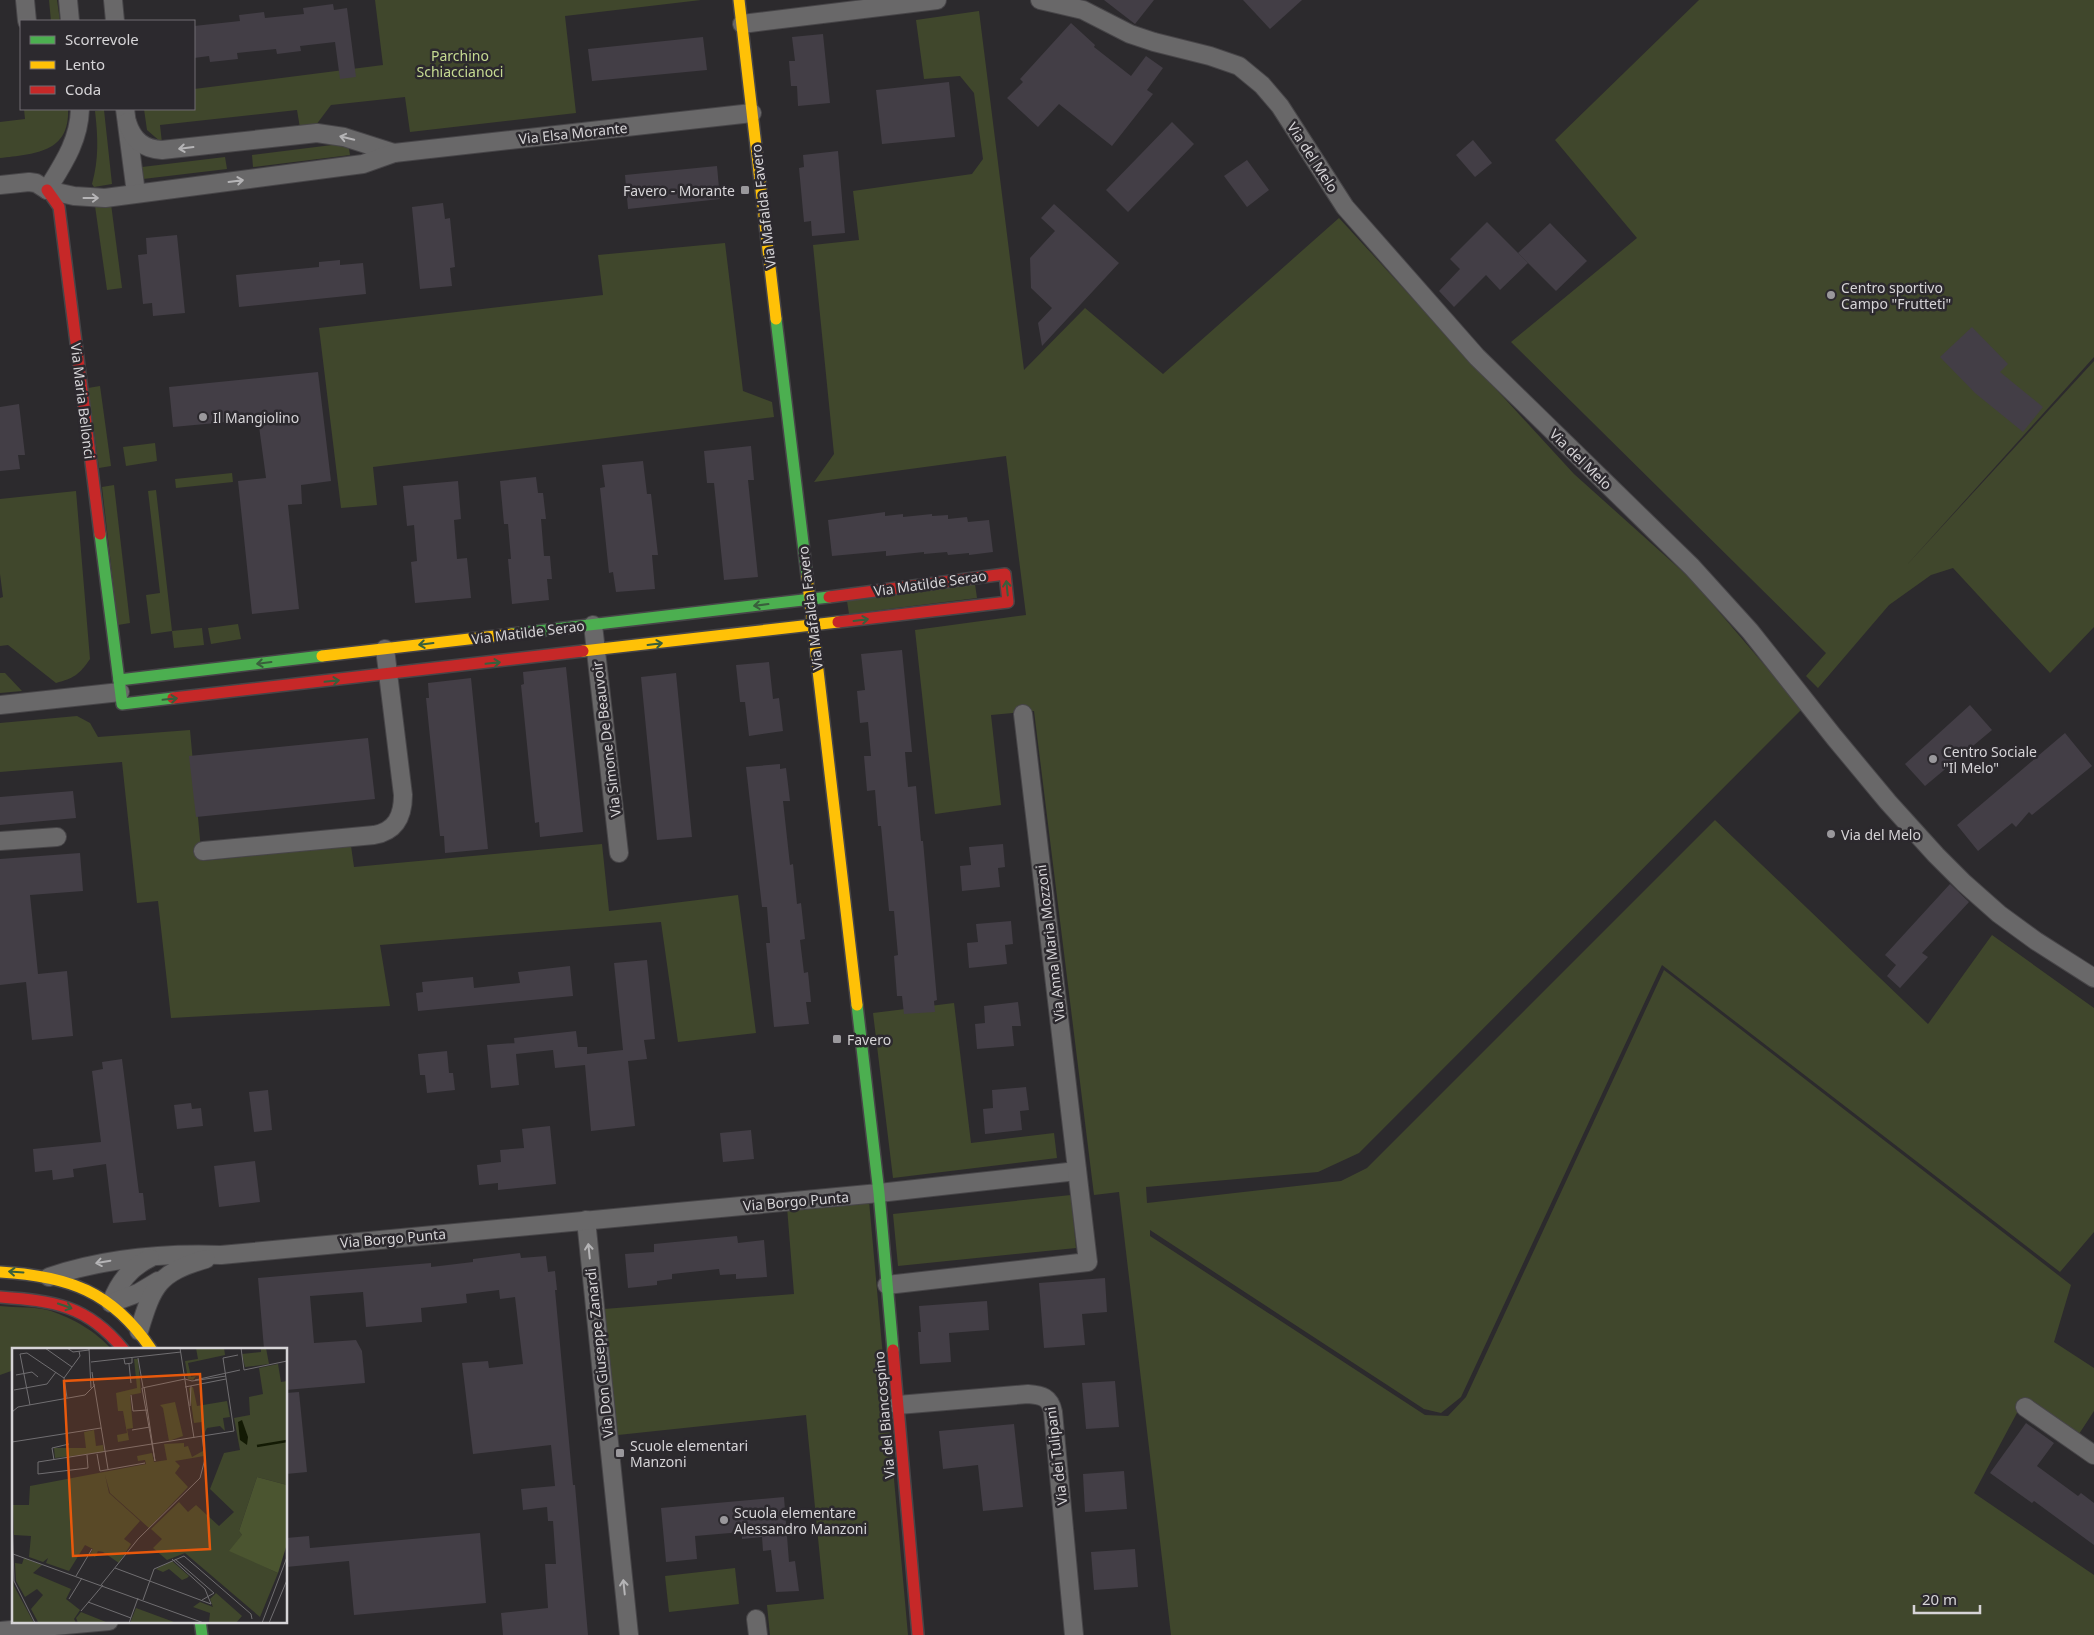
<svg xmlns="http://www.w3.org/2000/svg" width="2094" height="1635" font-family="'Noto Sans',sans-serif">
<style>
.green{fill:#40472c}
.building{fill:#433e46}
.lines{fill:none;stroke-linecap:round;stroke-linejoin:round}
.street-casing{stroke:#474548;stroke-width:20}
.fast-casing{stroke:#474548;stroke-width:14}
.slow-casing{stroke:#474548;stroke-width:14}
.jam-casing{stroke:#474548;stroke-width:14}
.street{stroke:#696869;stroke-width:18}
.fast{stroke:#4caf50;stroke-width:11}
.slow{stroke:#ffc107;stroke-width:11}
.jam{stroke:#c62828;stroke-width:11}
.oneway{stroke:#b5b4b6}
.oneway2{stroke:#395f3c}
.poi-dot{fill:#9a989c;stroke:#2c292e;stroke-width:2}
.labels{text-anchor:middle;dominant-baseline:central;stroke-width:5;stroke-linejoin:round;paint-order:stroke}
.park-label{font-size:14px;fill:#c6db92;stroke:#2c292e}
.street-label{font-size:14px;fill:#d6d4d7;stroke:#2c292e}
.poi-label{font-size:14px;fill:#d6d4d7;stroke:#2c292e;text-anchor:start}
.inset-river{fill:none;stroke:#131a04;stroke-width:2.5}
.inset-road{fill:none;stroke:#706e71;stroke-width:1}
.view{fill:#e8590c;fill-opacity:0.15;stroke:#e8590c;stroke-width:2.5}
.inset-edge{fill:none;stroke:#d6d4d7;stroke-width:2.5}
</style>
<rect width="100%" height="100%" fill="#2c2a2d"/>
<g class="green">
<polygon points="49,0 57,0 60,21 51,21"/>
<polygon points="375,0 701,0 565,16 576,113 410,132 405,97 331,105 316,125 300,128 297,110 160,125 162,143 147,130 144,109 194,109 194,89 383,65"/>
<polygon points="1699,0 2094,0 2094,357 1905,567 2094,361 2094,627 2050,673 1953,568 1931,575 1889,605 1818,688 1806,676 1826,653 1511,342 1637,238 1555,140"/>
<polygon points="979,11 1024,370 1085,308 1163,374 1339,218 1574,474 1691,579 1802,709 1359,1153 1318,1172 1146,1187 1147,1203 1341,1181 1367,1168 1715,820 1928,1024 1992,935 2094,1008 2094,1232 2060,1272 1662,965 1461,1397 1441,1413 1424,1409 1150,1230 1150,1236 1425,1415 1448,1416 1466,1397 1664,970 2071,1285 2054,1342 2094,1368 2094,1411 2079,1434 2025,1398 1974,1493 2094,1575 2094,1635 1171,1635 1119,1192 1094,1195 1034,711 991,715 1001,805 935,814 915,630 1026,615 1006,456 814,482 834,454 813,245 859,240 853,191 972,174 983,159 974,93 960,76 924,79 916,20"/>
<path d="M24 109H68C70 153 34 154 0 158V122L25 119Z"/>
<path d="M104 110 112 184 94 187 92 184C99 159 98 137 95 111Z"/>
<polygon points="348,143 350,155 253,167 252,155"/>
<polygon points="225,157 227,169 143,179 142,167"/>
<polygon points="111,204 122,288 107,290 95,206"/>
<polygon points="725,243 743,391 772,402 774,417 373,467 377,505 341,508 319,328 603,295 598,255"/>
<polygon points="100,386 111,466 99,468 88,388"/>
<polygon points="155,443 157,461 126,466 123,447"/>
<polygon points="232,473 233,482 176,488 175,479"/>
<polygon points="114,485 130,623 118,625 102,487"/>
<polygon points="156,490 172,631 202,628 204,645 174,648 172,631 151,634 146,595 160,593 148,491"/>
<path d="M76 491 90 659C79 675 74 678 56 683L8 645 0 646V598L3 597 0 574V499Z"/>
<polygon points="975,584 977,598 849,614 847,601"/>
<polygon points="238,624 241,639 211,644 208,628"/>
<polygon points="0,673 5,673 22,691 0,693"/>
<polygon points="77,716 90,723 98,737 190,730 202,861 351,846 354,867 602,844 609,911 738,895 756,1033 678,1042 661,922 380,945 390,1006 171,1018 158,901 137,903 122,762 0,772 0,723"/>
<polygon points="954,1003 971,1143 1054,1133 1057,1158 893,1178 873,1013"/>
<polygon points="1071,1195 1076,1248 898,1266 893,1214"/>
<polygon points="869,1201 908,1635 770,1635 767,1605 824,1599 806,1415 618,1435 604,1309 794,1294 787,1207"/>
<path d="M0 1306C16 1308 36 1306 51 1311 72 1318 97 1332 111 1349H14V1370L0 1375Z"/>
<polygon points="735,1568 739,1604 669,1612 665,1576"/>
</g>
<g class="building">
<polygon points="1104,0 1154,0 1135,24"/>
<polygon points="1243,0 1302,0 1270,29"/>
<polygon points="333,4 334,10 347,8 356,77 340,79 335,42 300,46 301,51 277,54 276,49 237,53 238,59 210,62 209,56 194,58 194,26 240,21 239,15 264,12 265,18 304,14 303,8"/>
<polygon points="1071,23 1095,45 1094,47 1131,76 1146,56 1163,68 1147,90 1153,94 1112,146 1059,104 1038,127 1007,98 1023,82 1020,79"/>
<polygon points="823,34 830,103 798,106 797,86 791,86 789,61 795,61 792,37"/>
<polygon points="703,37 707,70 592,81 588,49"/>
<polygon points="949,82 955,137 882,144 876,90"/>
<polygon points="1172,122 1194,144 1128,212 1106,190"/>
<polygon points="1473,140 1492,163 1475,177 1456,155"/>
<polygon points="838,151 845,233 812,236 811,221 804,222 799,168 804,167 803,155"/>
<polygon points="1247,160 1269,190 1247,207 1224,176"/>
<polygon points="717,166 720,199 628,209 625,175"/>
<polygon points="443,203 445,219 450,218 455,267 450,268 452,286 420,289 412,207"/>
<polygon points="1054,204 1119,263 1042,346 1038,323 1052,308 1031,288 1030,258 1055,231 1041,218"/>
<polygon points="1487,222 1528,263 1500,290 1486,275 1454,307 1439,291 1460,269 1450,259"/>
<polygon points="1550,223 1587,261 1556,291 1518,253"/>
<polygon points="177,235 185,313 153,316 152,303 143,304 138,255 147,254 146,238"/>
<polygon points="340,260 340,265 363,263 366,294 239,307 236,275 319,267 319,262"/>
<polygon points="1972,327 2008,364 2000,372 2043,407 2023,432 1975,393 1940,357"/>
<polygon points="318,372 331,481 301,485 302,504 288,505 299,609 252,614 238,481 266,478 258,419 173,427 169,387"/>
<polygon points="19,404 25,455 18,455 20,469 0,471 0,407"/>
<polygon points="751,446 754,480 748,480 758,577 724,580 714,483 707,483 704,451"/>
<polygon points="643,461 647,494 651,494 658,555 652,555 655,589 616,592 613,572 609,573 600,488 605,487 602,465"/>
<polygon points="536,477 538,493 543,493 546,519 541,519 544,556 550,556 552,579 547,579 549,600 512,604 508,559 511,559 508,524 504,524 500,481"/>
<polygon points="458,481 461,519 454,520 457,559 467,558 471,598 415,603 411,562 417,561 414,525 407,526 403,486"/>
<polygon points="885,512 885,516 903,514 903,517 932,514 932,516 948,515 948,519 967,517 968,522 989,520 993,552 969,555 969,553 948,555 947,552 924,554 924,552 886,556 886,551 832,556 828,520"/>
<polygon points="902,650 912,752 905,752 908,787 916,786 921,841 923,841 937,1000 934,1001 935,1012 904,1014 902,996 897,996 894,956 898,955 894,911 889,911 881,826 878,826 875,790 867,791 864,756 871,756 868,722 860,723 857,691 865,690 861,654"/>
<polygon points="769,662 773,699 779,698 783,731 749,736 745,702 740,702 736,665"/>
<polygon points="566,667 583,832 540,837 539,822 535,823 521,685 524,684 523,672"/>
<polygon points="676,673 692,837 657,840 641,677"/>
<polygon points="471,678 488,849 445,853 444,836 440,836 426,698 429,698 428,683"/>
<polygon points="1970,705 1992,730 1925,786 1905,764"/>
<polygon points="2065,733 2092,766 2032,815 2029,812 2016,827 2012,823 1978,851 1957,825"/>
<polygon points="368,738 375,799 196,817 189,756"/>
<polygon points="780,764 780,769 786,768 790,801 783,801 790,865 793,864 797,904 801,903 805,939 800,940 804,973 808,972 811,1002 806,1002 809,1024 774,1027 766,943 770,943 767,907 762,907 746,767"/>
<polygon points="73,791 76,818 0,825 0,797"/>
<polygon points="1003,844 1005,867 998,868 1000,887 962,891 960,866 971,865 969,847"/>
<polygon points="80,853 83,891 30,895 38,974 67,971 73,1036 32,1040 26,982 0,985 0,859"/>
<polygon points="1950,884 1969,902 1922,953 1928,957 1900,988 1887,976 1896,965 1885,955"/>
<polygon points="1011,921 1013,944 1005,945 1007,964 969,968 967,943 978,942 976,924"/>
<polygon points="647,960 655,1039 644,1040 647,1059 628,1061 635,1126 591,1131 585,1065 555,1068 553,1050 516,1054 519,1085 491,1088 487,1045 515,1043 515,1048 514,1038 576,1031 578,1047 587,1047 587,1054 623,1050 614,963"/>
<polygon points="570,966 573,996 418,1011 416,993 423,992 422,982 473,977 474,988 520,983 518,972"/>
<polygon points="1018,1002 1021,1026 1012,1026 1014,1046 977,1049 975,1024 985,1023 984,1006"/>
<polygon points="447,1051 449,1073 453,1073 455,1090 427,1093 425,1075 420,1075 418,1054"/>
<polygon points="122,1059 139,1193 143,1193 146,1220 113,1223 106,1164 73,1169 74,1177 53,1180 52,1170 35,1172 33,1149 101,1142 92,1071 103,1069 102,1062"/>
<polygon points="1026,1087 1029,1110 1020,1111 1022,1130 985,1134 983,1109 993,1108 992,1090"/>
<polygon points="268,1090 272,1130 254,1132 249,1092"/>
<polygon points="191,1103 192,1109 201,1108 203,1126 177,1129 174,1105"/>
<polygon points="550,1126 556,1184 498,1190 498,1183 479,1185 477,1165 501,1162 500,1150 524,1148 522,1129"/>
<polygon points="751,1130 754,1159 723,1162 720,1133"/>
<polygon points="255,1161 260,1202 219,1207 214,1166"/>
<polygon points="737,1236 738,1243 764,1240 767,1277 736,1279 736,1274 720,1275 719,1269 672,1274 672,1279 657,1281 657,1285 628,1288 625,1254 654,1252 654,1244"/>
<polygon points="520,1253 521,1258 546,1256 548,1272 555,1271 557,1290 555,1290 573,1485 575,1485 588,1635 503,1635 501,1613 548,1608 545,1564 556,1564 553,1521 548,1521 547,1507 523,1510 521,1489 555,1486 551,1445 473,1454 462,1363 488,1361 489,1368 523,1364 515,1297 500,1299 499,1290 466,1294 467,1303 421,1308 422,1322 366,1327 363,1292 310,1296 314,1343 356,1340 362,1351 365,1383 286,1390 286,1349 264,1349 258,1278 431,1263 431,1267 473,1262 473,1259"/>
<polygon points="1105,1278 1107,1312 1082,1314 1085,1345 1044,1348 1039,1283"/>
<polygon points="987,1301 989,1330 949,1333 951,1362 920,1364 918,1332 921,1332 919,1306"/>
<polygon points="1115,1381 1119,1427 1086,1429 1082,1383"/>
<polygon points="299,1392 307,1472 286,1474 286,1393"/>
<polygon points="2026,1423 2054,1443 2037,1466 2078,1496 2081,1493 2094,1503 2094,1545 2034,1501 2032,1503 1990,1473"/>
<polygon points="1014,1424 1023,1507 983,1511 978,1465 943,1469 939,1431"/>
<polygon points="1124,1471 1127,1509 1085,1512 1083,1474"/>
<polygon points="784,1497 789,1562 795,1561 799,1591 776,1592 771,1550 763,1551 762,1537 742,1539 742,1532 695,1536 697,1559 666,1562 661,1508"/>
<polygon points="480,1533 486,1603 354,1615 349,1561 286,1567 286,1538 309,1536 310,1548"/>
<polygon points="1135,1549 1138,1587 1094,1590 1091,1552"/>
</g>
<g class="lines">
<defs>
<g id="street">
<polyline points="25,0 27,21"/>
<polyline points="68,0 70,21"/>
<polyline points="113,0 115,21"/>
<polyline points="1040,0 1083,10 1130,34 1154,42 1210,56 1239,66 1262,85 1280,106 1345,207 1477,357 1692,567 1750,631 1834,737 1888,802 1936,855 1964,883 1999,914 2036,941 2094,978"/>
<polyline points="742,24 937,0"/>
<polyline points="125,109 136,193"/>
<path d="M127 122C133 141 144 149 162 150L317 133 344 137 394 153"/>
<polyline points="0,185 29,182 36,183 47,190 74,196 105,198 363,164 394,153 752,113"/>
<path d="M47 190C63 164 79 141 80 109"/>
<polyline points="593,625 619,853"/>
<polyline points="0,705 120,692"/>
<polyline points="0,841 57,837"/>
<path d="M203 851 374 835C396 831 403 816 403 795L385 649"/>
<polyline points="586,1220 629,1635"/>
<path d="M49 1277C105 1258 162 1253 221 1255L879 1193 1077 1171"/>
<polyline points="887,1285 1088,1262 1023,714"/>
<path d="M111 1303C119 1282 130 1268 150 1258"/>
<polyline points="111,1303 138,1293 158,1281"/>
<path d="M139 1331C153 1285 158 1273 206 1259"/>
<path d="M898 1405 1028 1394C1042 1395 1050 1397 1053 1412L1074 1635"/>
<polyline points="2025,1407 2094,1455"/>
<polyline points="756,1619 758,1635"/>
<polyline points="0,1631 109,1621"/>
</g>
<g id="fast">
<polyline points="776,319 807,576"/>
<polyline points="100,534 122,704 173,698"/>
<polyline points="512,634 829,597"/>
<polyline points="119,680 322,656"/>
<polyline points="857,1005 879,1193 893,1350"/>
<polyline points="200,1621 202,1635"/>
</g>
<g id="slow">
<polyline points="739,0 776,319"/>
<polyline points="807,576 857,1005"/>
<polyline points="583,651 838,622"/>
<polyline points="322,656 512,634"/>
<path d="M0 1272C68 1276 112 1291 151 1349"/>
</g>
<g id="jam">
<polyline points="47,190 59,207 100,534"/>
<polyline points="829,597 1005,574 1008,602 838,622"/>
<polyline points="173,698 583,651"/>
<path d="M0 1297C54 1301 87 1305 123 1349"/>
<polyline points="893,1350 918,1635"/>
</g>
</defs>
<use href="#street" class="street-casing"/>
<use href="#fast" class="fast-casing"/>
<use href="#slow" class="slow-casing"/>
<use href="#jam" class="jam-casing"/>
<use href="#street" class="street"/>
<use href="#fast" class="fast"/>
<use href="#slow" class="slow"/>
<use href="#jam" class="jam"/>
</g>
<defs><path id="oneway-shaft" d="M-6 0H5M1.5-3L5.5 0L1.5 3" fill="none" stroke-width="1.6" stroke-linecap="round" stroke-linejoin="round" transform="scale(1.25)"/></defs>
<g class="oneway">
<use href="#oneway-shaft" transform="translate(347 138) rotate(-166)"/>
<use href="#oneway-shaft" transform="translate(186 148) rotate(173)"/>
<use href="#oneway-shaft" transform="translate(236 181) rotate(-7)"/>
<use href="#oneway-shaft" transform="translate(91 198)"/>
<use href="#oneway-shaft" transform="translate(589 1251) rotate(-96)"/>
<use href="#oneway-shaft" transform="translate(103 1262) rotate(170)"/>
<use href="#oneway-shaft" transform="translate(624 1587) rotate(-96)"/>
</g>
<g class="oneway2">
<use href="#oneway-shaft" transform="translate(1007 588) rotate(-96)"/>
<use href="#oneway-shaft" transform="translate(761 605) rotate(173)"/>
<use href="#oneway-shaft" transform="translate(861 620) rotate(-7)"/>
<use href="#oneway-shaft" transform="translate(426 644) rotate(173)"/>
<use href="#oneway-shaft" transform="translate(655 644) rotate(-7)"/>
<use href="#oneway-shaft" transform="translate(264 663) rotate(173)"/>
<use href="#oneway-shaft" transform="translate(493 663) rotate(-6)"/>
<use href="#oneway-shaft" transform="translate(332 681) rotate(-6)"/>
<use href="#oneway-shaft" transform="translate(170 699) rotate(-6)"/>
<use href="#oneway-shaft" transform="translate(16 1272) rotate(-176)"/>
<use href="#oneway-shaft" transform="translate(65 1306) rotate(19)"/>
</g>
<g class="poi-dot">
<rect x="740" y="185" width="10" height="10" rx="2.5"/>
<circle cx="1831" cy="295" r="5"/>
<circle cx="203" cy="417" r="5"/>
<circle cx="1933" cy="759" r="5"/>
<circle cx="1831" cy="834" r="5"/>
<rect x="832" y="1034" width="10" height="10" rx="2.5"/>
<rect x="615" y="1448" width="10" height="10" rx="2.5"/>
<circle cx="724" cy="1520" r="5"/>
</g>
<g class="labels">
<g class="park-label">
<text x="460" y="55">Parchino<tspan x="460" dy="16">Schiaccianoci</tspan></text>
</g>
<g class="street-label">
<text transform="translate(573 133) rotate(-6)">Via Elsa Morante</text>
<text transform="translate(1313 157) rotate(57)">Via del Melo</text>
<text transform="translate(763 206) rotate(-97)">Via Mafalda Favero</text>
<text transform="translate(83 401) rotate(83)">Via Maria Bellonci</text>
<text transform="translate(1581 459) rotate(44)">Via del Melo</text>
<text transform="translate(930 583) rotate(-8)">Via Matilde Serao</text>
<text transform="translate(810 608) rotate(-97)">Via Mafalda Favero</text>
<text transform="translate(528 632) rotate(-7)">Via Matilde Serao</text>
<text transform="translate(606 739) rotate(-97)">Via Simone De Beauvoir</text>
<text transform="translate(1050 943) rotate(-97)">Via Anna Maria Mozzoni</text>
<text transform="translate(796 1201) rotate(-5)">Via Borgo Punta</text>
<text transform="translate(393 1238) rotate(-5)">Via Borgo Punta</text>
<text transform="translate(599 1353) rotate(-96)">Via Don Giuseppe Zanardi</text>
<text transform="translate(884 1415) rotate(-95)">Via del Biancospino</text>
<text transform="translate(1056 1456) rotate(-97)">Via dei Tulipani</text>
</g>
<g class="poi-label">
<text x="735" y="190" text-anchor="end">Favero - Morante</text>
<text x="1841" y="287">Centro sportivo<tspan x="1841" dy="16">Campo "Frutteti"</tspan></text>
<text x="213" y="417">Il Mangiolino</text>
<text x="1943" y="751">Centro Sociale<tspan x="1943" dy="16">"Il Melo"</tspan></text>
<text x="1841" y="834">Via del Melo</text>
<text x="847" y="1039">Favero</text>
<text x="630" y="1445">Scuole elementari<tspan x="630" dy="16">Manzoni</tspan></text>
<text x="734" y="1512">Scuola elementare<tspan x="734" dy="16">Alessandro Manzoni</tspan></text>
</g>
</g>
<g transform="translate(12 1348)">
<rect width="275" height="275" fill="#2c2a2d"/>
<path d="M184 0H212L213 7 176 15 179 29 184 28 181 32 176 31 173 13 186 11ZM249 0H254L257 16 233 19 230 6 249 4ZM122 11H126L129 45 118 47 121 80 115 81 117 92 106 94 105 87 115 85 111 63H106L104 45 125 40ZM266 16 269 34 275 33V137L245 129 227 183 230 187V208L266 225 248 269 173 205 155 212 141 200 150 191 139 181 167 154 176 164 184 157 207 178 222 164 198 141 212 105 228 102 222 70 238 67 237 49 251 46 247 20ZM181 39 185 58 215 53 218 69 211 70 213 83 208 78 195 80 192 86 190 74 182 75 177 40ZM163 54 171 88 157 93 151 60 148 57ZM82 82 84 98 91 97 92 104 43 110 42 100H74L72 84ZM172 95V99L176 98 180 109 191 103 192 108 163 113 168 118 163 125 176 139 137 180 98 145 93 127 97 145 128 173 112 191 119 196 107 215 91 204 86 203 83 209 78 206 81 201 73 197 57 223 34 215 36 210 31 214 17 209 19 188 2 187 1 157H17L18 138 134 116 133 112 126 113 125 108 140 105 142 114 155 112 152 96ZM12 210 30 217 21 225 59 241 54 251 68 262 62 271 64 275 26 274 19 261 31 247 25 241 13 249 4 233 3 215 10 216ZM160 213 177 228 175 230 170 232 157 221 151 224 144 221ZM0 227 2 238 22 275H0ZM204 245 230 268 224 275 197 274 198 265 181 259 188 254 201 259 198 251ZM124 260 162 274 118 275ZM69 264 94 274 93 275H66L64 270Z" fill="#40472c"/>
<path d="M245 129 275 137V196L266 225 217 203 230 187 227 183Z" fill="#4b5530"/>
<path d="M230 72 236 89 235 97 228 92 226 74Z" fill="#131a04"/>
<path class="inset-river" d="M245 98 275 93"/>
<path class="inset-road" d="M33 0 60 19M55 0 61 4 77 2M77 0 79 40M168 0 182 90M229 0 232 22 275 13M126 10 131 39M112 11 113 16 120 15V10M79 14 169 4M117 16 119 35M4 27 20 24 26 29M183 32 228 22M82 36 96 121M132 39 143 113 130 40 173 31 180 33 214 28M173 39 214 31M2 42 35 36 44 24M119 47 121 63 135 62M55 50 52 30 68 8 67 3M18 57 8 6 15 5 52 30M178 58 179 38M0 64 6 59 73 47 82 38 80 24M120 82 138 79M0 94 89 80M85 106 88 123 133 115M75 107 76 120 26 126V114L222 83 211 10 226 7M42 112 40 100 57 96M0 167 2 233 23 275M1 206 192 275M160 211 193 241 199 256M163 211 202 245 190 252M103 220 199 256M64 228 80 201M89 237 126 191 188 130 193 111 190 88M57 251 70 230M131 252 142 221 172 208 239 266 240 271M76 254 119 270M69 263 91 237M117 275 126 250M250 275 275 209M257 275 275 232"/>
<path class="view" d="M188 26 198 201 61 208 52 33Z"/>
<rect width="275" height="275" class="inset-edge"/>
</g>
<rect x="20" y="20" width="175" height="90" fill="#2c292e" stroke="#706d72"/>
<rect x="30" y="36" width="25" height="8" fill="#4caf50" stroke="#706d72"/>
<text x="65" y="45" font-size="15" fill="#d6d4d7">Scorrevole</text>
<rect x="30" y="61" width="25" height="8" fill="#ffc107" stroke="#706d72"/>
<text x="65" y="70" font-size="15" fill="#d6d4d7">Lento</text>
<rect x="30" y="86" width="25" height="8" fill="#c62828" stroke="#706d72"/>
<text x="65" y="95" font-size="15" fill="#d6d4d7">Coda</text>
<path d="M1914 1605v8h66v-8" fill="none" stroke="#d6d4d7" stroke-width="2.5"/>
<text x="1922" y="1605" font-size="15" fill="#d6d4d7" stroke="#2c292e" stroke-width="4" paint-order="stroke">20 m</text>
</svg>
